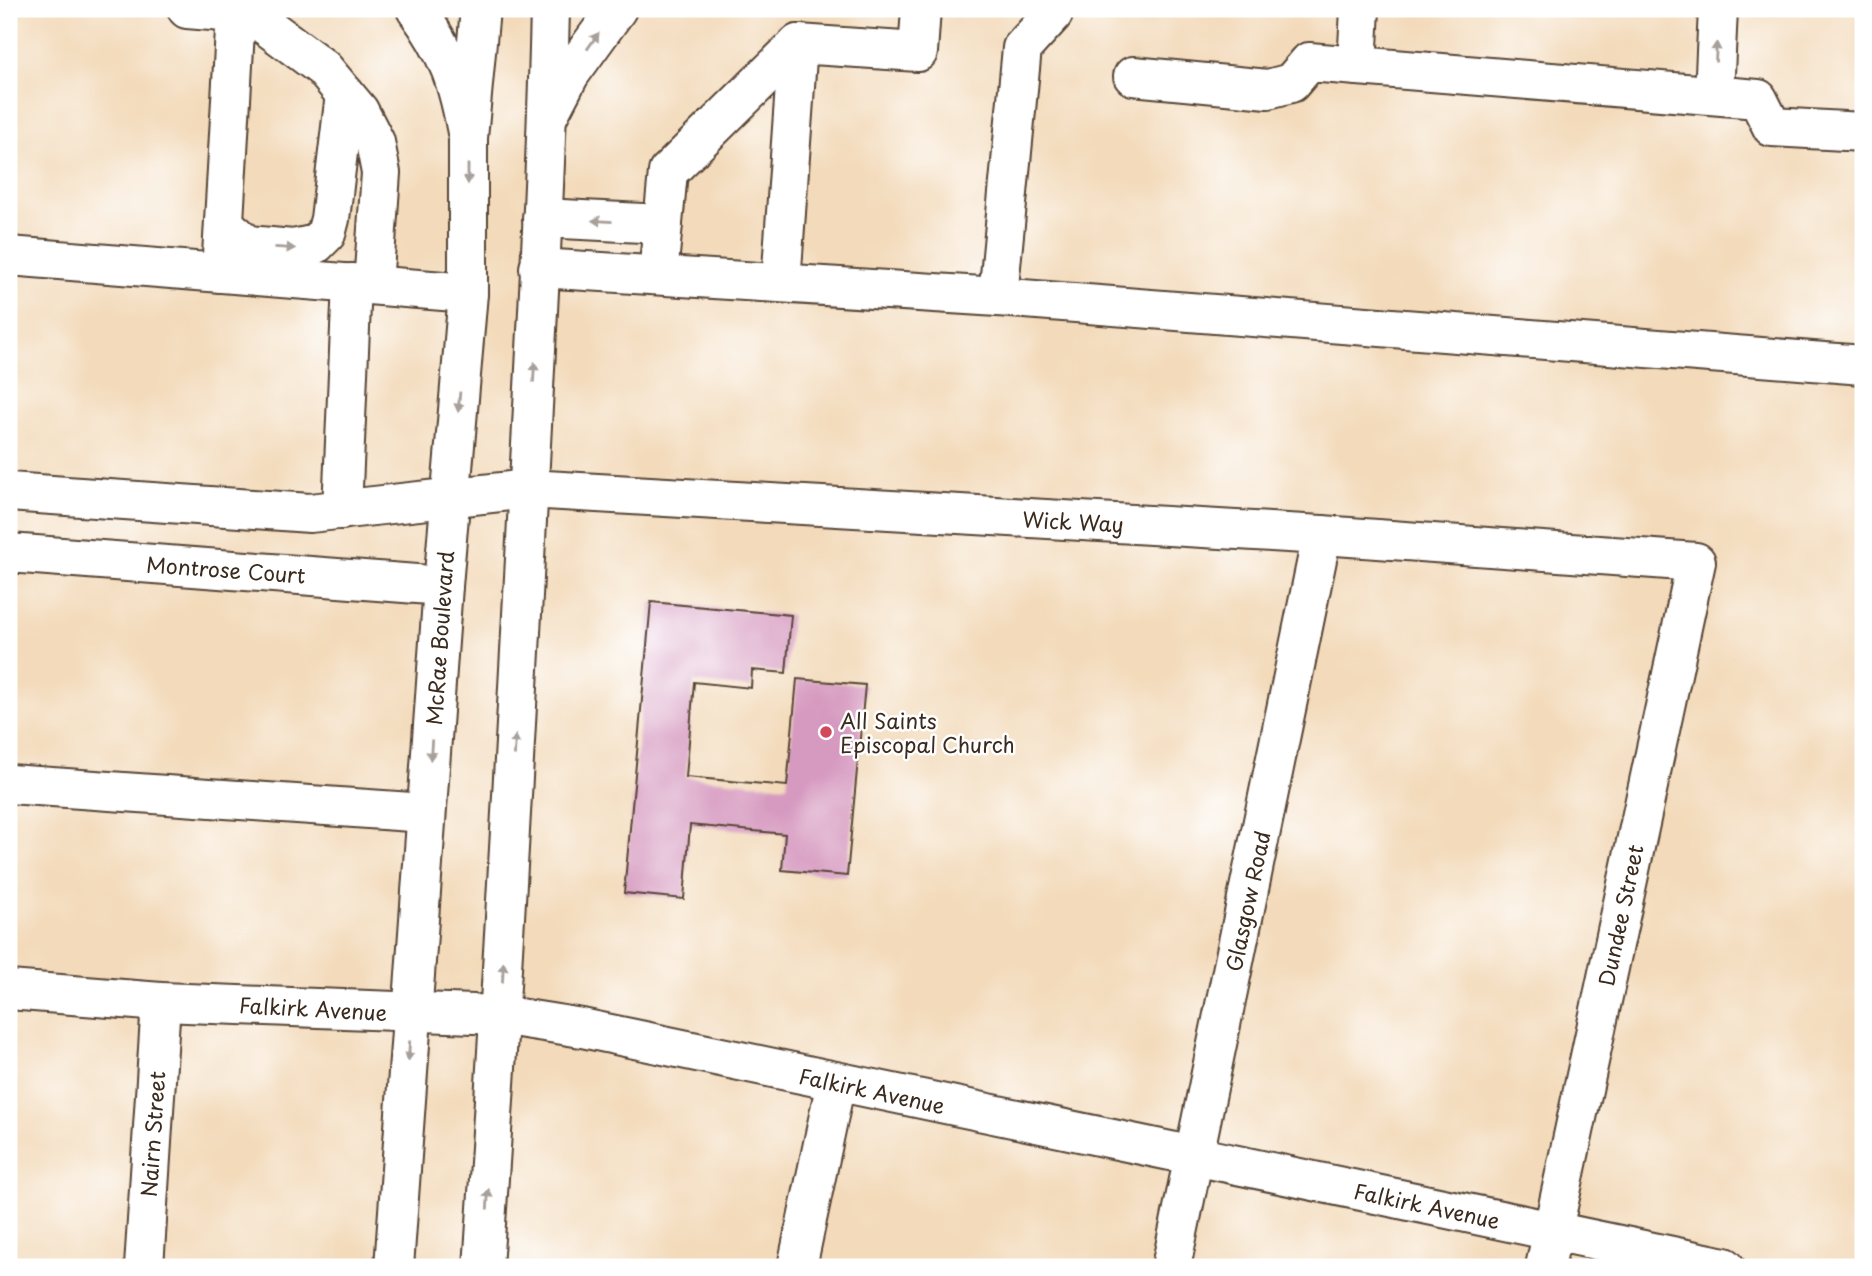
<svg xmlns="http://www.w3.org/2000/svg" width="1872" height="1276" font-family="'Playpen Sans',sans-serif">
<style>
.building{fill:#d699bf}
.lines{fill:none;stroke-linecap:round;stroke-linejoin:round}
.minor-casing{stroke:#574435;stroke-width:42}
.major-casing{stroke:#574435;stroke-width:42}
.highway-casing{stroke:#574435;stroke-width:42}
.minor{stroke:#fff;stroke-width:38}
.major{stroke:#fff;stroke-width:38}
.highway{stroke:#fff;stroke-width:38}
.oneway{fill:#a79f9a}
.poi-dot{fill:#d1495b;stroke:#fff;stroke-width:2.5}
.labels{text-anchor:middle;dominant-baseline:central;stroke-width:5;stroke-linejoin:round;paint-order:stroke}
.street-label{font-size:21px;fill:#3b2a1e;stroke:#fff}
.poi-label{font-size:21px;fill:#3b2a1e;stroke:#fff;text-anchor:start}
</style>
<rect width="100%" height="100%" fill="#fff"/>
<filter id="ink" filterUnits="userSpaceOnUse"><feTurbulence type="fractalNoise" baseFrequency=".0143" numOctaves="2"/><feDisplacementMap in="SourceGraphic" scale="14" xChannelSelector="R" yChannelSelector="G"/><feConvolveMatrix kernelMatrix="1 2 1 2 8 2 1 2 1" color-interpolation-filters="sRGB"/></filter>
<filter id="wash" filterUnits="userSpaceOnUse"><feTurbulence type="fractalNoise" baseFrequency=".00686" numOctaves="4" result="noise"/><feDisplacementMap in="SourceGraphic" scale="28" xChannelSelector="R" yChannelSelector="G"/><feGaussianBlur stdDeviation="1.57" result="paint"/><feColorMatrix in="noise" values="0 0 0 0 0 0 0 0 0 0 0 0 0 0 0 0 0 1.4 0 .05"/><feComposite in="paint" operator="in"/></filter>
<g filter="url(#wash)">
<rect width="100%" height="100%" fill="#f3daba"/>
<g id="blocks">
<polygon class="building" points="651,602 791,615 786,673 752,670 751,688 694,682 686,777 787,786 797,679 865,685 847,876 782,870 785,834 690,825 684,899 624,893"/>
</g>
</g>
<g filter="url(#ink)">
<use href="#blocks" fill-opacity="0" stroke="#574435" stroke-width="2"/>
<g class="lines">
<defs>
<g id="minor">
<polyline points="187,9 236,13 261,22 323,68 359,111 375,142 381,173 373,285"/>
<polyline points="1357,66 1360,9"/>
<polyline points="1133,76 1268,89 1291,83 1309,62 1758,99 1772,127 1863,132"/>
<polyline points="1714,95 1718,9"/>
<polyline points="542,218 663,224"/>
<polyline points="224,224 248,245 293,249 316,244 326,234 330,219 345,94"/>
<polyline points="9,256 468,293"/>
<polyline points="539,268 998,297 1863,365"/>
<polyline points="221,273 236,13"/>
<polyline points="658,275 668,172 798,44"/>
<polyline points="781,283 798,44 918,52 921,9"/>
<polyline points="998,297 1022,48 1053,14 1053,9"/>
<polyline points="9,492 310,513 528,489 1322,535 1696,562 1545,1267"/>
<polyline points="342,510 352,283"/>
<polyline points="9,553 443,586"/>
<polyline points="9,784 426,813"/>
<polyline points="9,990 161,1002 500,1015 582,1028 1725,1267"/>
<polyline points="144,1267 161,1002"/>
<polyline points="797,1267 836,1082"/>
<polyline points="1171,1267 1322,535"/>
</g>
<g id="major">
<polyline points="394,1267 443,586 468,293 468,138 480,9"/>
<path d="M483 1267C500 1025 513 783 526 540 535 363 546 186 550 9"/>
</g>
<g id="highway">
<path d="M416 9C449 54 458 83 468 138"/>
<polyline points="547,118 570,74 617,9"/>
</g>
</defs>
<use href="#minor" class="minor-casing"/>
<use href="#major" class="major-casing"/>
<use href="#highway" class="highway-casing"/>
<use href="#minor" class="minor"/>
<use href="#major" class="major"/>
<use href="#highway" class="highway"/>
</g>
<defs><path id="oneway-solid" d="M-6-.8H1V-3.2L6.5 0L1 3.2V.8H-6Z" transform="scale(1.75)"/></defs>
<g class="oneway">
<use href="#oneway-solid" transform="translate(593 41) rotate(-55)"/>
<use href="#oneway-solid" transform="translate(1716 52) rotate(-87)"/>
<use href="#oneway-solid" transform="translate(468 174) rotate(90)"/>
<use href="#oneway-solid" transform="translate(602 221) rotate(-177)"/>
<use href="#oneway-solid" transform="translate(285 248) rotate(3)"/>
<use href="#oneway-solid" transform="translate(534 372) rotate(-87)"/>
<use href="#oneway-solid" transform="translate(459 402) rotate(95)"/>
<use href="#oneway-solid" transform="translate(515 745) rotate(-87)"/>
<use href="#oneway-solid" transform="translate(431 750) rotate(94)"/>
<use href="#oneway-solid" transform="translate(503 972) rotate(-87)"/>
<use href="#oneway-solid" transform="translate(409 1051) rotate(94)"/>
<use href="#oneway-solid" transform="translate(488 1199) rotate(-86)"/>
</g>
</g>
<circle class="poi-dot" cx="826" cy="732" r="7"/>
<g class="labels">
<g class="street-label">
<text transform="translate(1073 521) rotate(3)">Wick Way</text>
<text transform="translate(226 569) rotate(4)">Montrose Court</text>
<text transform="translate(439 638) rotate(-86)">McRae Boulevard</text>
<text transform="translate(1247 901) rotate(-78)">Glasgow Road</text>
<text transform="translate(1620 915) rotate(-78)">Dundee Street</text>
<text transform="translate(313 1008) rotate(3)">Falkirk Avenue</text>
<text transform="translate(872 1090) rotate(12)">Falkirk Avenue</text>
<text transform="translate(152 1134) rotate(-86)">Nairn Street</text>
<text transform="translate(1427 1205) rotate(12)">Falkirk Avenue</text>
</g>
<g class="poi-label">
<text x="840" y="720">All Saints<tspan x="840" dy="24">Episcopal Church</tspan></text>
</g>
</g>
<rect width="1872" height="1276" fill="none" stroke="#fff" stroke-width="35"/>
</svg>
